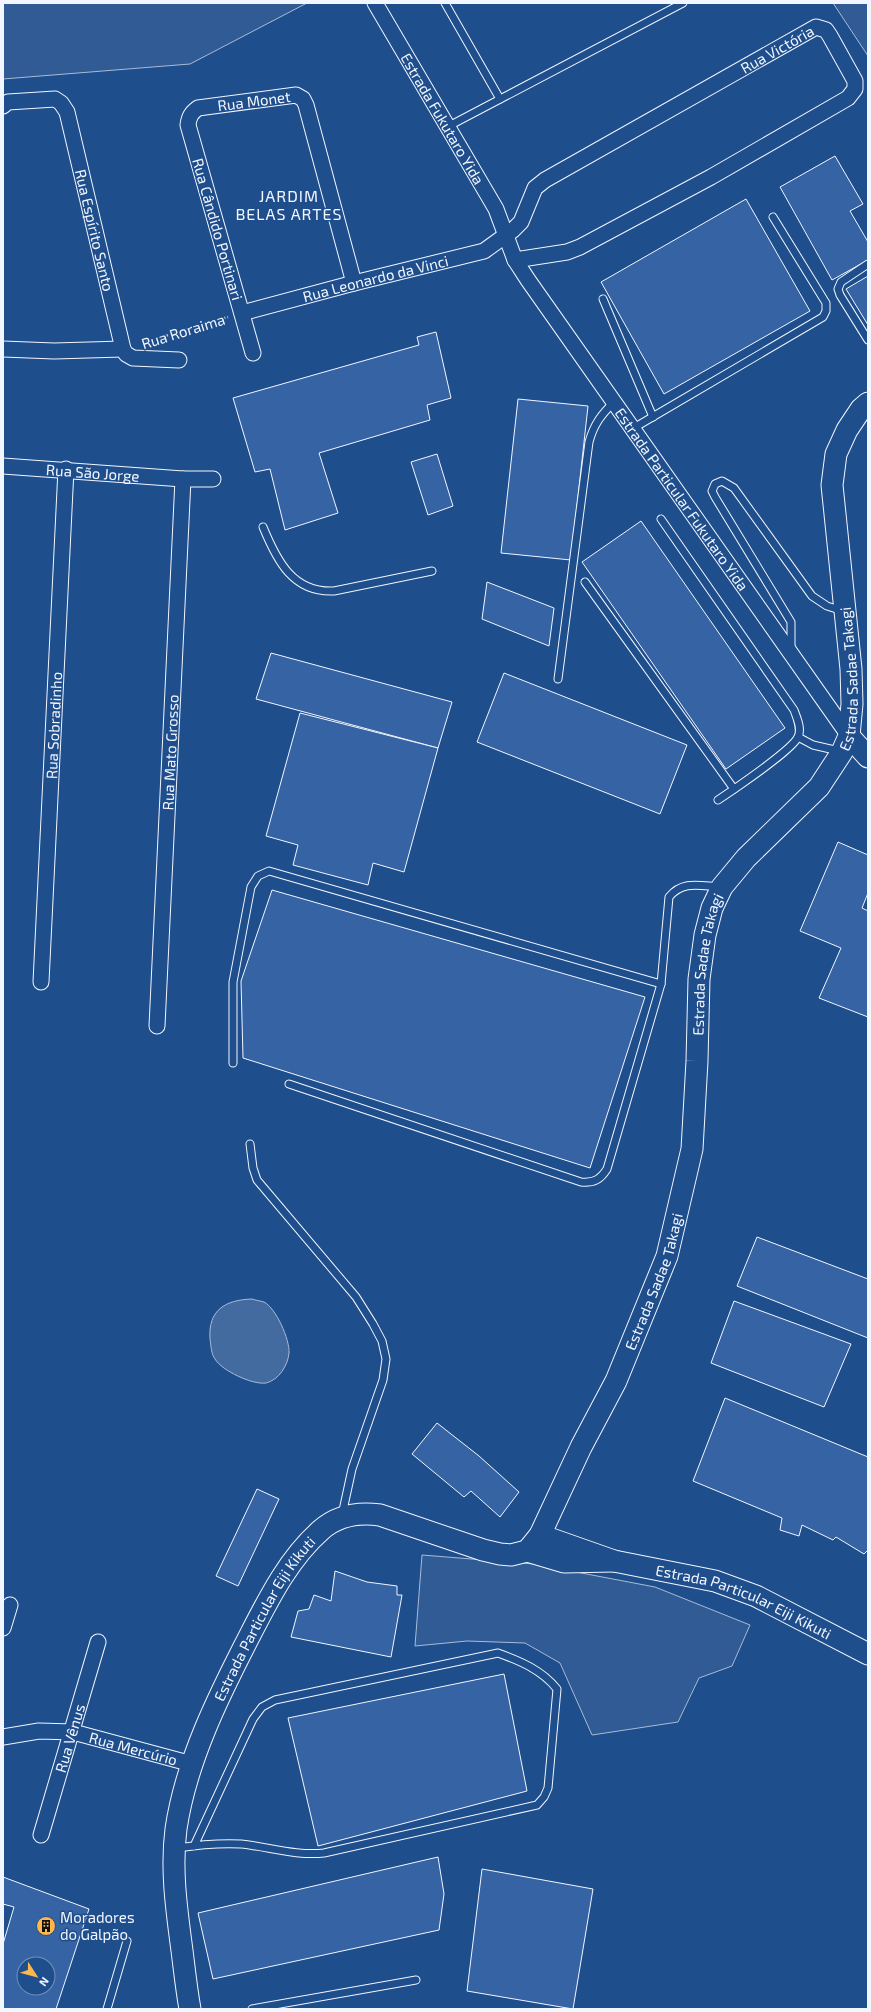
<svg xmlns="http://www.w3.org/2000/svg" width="871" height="2012" font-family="'Exo 2',sans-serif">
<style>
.built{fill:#305b95;stroke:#a8bbd7}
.water{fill:#446ba0;stroke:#a8bbd7}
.building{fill:#3563a3;stroke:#f2f6ff;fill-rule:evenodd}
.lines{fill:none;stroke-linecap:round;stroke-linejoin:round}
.lane-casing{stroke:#f2f6ff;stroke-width:9}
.street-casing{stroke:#f2f6ff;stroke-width:17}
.secondary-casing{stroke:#f2f6ff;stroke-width:23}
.path{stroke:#b3c4dc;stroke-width:2.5;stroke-dasharray:3 2;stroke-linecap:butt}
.lane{stroke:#1f4e8c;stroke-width:7}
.street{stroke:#1f4e8c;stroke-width:15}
.secondary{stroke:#1f4e8c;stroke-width:21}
.labels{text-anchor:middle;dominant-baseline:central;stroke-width:3;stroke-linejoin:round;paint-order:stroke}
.street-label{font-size:15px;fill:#f2f6ff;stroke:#1f4e8c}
.poi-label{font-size:15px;fill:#f2f6ff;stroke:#1f4e8c;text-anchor:start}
.neighbourhood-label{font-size:16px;letter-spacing:1px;fill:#f2f6ff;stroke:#1f4e8c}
</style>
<rect width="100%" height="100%" fill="#1f4e8c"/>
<g class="built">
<polygon points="3,3 307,3 190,64 3,79"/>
<polygon points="833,3 868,3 868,56"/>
<polygon points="422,1555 534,1564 655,1587 750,1625 732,1666 699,1678 678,1722 592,1735 560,1663 525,1643 467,1641 415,1646"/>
</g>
<path class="water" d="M252 1299C255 1300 260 1301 264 1302 276 1308 290 1340 289 1353 288 1365 279 1380 266 1383 253 1385 222 1371 215 1359 211 1354 211 1345 210 1339 208 1310 225 1300 252 1299Z"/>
<g class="building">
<polygon points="835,156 863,204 850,211 868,242 868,260 832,280 780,187"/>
<polygon points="746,199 810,311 664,394 601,282"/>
<polygon points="868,276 868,325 846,289"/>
<polygon points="436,332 451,398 427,405 430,420 319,453 338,513 285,530 270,469 255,472 233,398 419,345 417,337"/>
<polygon points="518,399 588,406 571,560 501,553"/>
<polygon points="437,454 453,506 428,515 411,462"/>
<polygon points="641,521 785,728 726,769 582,562"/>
<polygon points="487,582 554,608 549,646 482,619"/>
<polygon points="271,653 452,702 438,748 256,699"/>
<polygon points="504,673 687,745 660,814 477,742"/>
<polygon points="300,713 438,748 404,872 373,863 368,885 293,865 298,845 266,836"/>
<polygon points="838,842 868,855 868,893 862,908 868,911 868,1017 819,998 841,948 800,931"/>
<polygon points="272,890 645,997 590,1168 243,1058 241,981"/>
<polygon points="757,1237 868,1279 868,1338 737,1286"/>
<polygon points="734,1301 851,1344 824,1407 711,1363"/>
<polygon points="725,1398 868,1457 868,1550 864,1554 836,1537 833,1540 802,1525 799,1536 780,1530 782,1518 693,1481"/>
<polygon points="437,1423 479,1456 519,1492 500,1517 471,1491 464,1497 412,1454"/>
<polygon points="257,1489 279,1499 238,1586 216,1576"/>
<polygon points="335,1571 367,1582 397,1586 397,1595 402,1595 391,1657 291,1637 298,1611 309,1609 314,1595 331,1601"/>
<polygon points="504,1674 527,1791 318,1846 288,1718"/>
<polygon points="438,1857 444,1894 439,1930 213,1979 198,1913"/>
<polygon points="482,1869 593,1889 573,2009 467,1991"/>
<path d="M3 1877 89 1909 56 2009H3V1944L14 1907 3 1904ZM24 1964H48V1988H24Z"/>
</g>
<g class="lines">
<defs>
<g id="lane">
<polyline points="445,3 500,99"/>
<polyline points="447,127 683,3"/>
<polyline points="868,264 841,282 838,289 840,295 868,340"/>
<polyline points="603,299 653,417"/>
<polyline points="632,429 823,317 826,311 826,303 773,217"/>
<path d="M661 519 794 710C797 718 802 729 798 737 792 750 733 790 718 800"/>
<path d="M263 527C277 561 293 593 334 591L432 571"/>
<polyline points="585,582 734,789"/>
<polyline points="791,649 791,622 715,497 712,491 715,484 722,481 734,488 812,596 827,606 843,611"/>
<path d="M558 679 589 442C594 424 601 415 614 402"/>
<polyline points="798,737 813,745 839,751"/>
<path d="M233 1063V982L251 887 258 876 269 871 661 984 669 897C683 880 700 886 720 887"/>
<path d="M289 1084 581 1182C594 1183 600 1180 607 1169L661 984"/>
<polyline points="250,1144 253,1168 257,1180 356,1297 373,1324 382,1341 386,1359 383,1380 352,1469 342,1515"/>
<path d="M177 1848C197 1845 220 1843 241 1844 269 1847 296 1856 324 1853L537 1805 544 1797 548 1788 557 1689C542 1670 520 1661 498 1653L275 1700 262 1707 253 1719 194 1846"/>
<polyline points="107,2009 127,1941"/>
<polyline points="252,2009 416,1980"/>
</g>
<g id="street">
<path id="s1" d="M375 3 496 209 515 260 528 280 849 736"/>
<path id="s2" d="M3 106 8 102 55 99 61 103 67 112 123 349 126 354 133 358 179 360"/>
<path id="s3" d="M242 313 354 283 484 251 513 230 521 222 535 188 545 180 816 27 826 30 830 36 855 81V89L848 98 711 177 580 247 567 252 515 260"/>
<polyline points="3,349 54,351 123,349"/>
<path id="s4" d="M253 353 188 125C189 117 191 113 198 108L296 95 303 99 306 105 354 283"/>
<path id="s5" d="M3 466 183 479H213"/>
<path id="s6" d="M41 982 66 469"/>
<path id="s7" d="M157 1026 183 479"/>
<polyline points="3,1628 10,1605"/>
<path id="s8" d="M3 1737 39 1731 73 1732 192 1764"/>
<path id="s9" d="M41 1835 98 1642"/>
</g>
<g id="secondary">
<polyline points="849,736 868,757"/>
<path id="s10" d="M540 1535 614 1561 715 1581 756 1596 868 1654"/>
<path id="s11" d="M527 1551 540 1535 581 1447 616 1381 667 1256 692 1149 697 1061 699 979 705 935 712 908 722 887 746 858 819 787 842 752 849 736 852 704 851 669 832 485 836 454 847 430 861 409 868 403"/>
<path id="s12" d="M190 2009C186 1987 184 1965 181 1943 176 1905 171 1867 176 1829 186 1761 219 1695 250 1635 269 1598 289 1558 321 1530 338 1515 358 1512 380 1515L483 1550 500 1554 511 1555 527 1551 564 1562 614 1561"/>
</g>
</defs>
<use href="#lane" class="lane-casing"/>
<use href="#street" class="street-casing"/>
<use href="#secondary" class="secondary-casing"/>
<polyline class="path" points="146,342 228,317"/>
<use href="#lane" class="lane"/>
<use href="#street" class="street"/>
<use href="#secondary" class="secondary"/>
</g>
<defs>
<symbol id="building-disc" viewBox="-11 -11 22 22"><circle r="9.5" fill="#ffb74d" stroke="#1f4e8c"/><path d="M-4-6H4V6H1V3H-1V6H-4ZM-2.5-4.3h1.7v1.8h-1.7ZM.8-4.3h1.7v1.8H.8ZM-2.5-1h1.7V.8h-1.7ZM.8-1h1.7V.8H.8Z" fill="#111"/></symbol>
</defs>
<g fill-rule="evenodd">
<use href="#building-disc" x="35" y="1915" width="22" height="22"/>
</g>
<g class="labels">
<g class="street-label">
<text stroke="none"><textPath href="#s3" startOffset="613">Rua Victória</textPath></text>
<text stroke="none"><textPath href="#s4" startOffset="314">Rua Monet</textPath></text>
<text stroke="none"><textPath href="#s1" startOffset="134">Estrada Fukutaro Yida</textPath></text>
<text transform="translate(218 229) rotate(74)">Rua Cândido Portinari</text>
<text stroke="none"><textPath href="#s2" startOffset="193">Rua Espírito Santo</textPath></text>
<text stroke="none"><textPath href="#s3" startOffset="138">Rua Leonardo da Vinci</textPath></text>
<text transform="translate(183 331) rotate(-17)">Rua Roraima</text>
<text stroke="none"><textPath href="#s5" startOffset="90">Rua São Jorge</textPath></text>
<text stroke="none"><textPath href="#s1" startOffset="585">Estrada Particular Fukutaro Yida</textPath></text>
<text stroke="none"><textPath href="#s11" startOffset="959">Estrada Sadae Takagi</textPath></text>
<text stroke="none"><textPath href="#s6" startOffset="257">Rua Sobradinho</textPath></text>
<text stroke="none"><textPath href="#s7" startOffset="274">Rua Mato Grosso</textPath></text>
<text stroke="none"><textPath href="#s11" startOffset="623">Estrada Sadae Takagi</textPath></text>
<text stroke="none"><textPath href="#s11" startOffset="299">Estrada Sadae Takagi</textPath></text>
<text stroke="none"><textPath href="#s10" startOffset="215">Estrada Particular Eiji Kikuti</textPath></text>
<text stroke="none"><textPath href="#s12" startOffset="411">Estrada Particular Eiji Kikuti</textPath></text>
<text stroke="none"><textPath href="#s9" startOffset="101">Rua Vênus</textPath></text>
<text stroke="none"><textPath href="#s8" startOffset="133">Rua Mercúrio</textPath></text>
</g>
<g class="poi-label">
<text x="60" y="1917">Moradores<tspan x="60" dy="17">do Galpão</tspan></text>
</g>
<g class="neighbourhood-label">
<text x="289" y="195">JARDIM<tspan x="289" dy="18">BELAS ARTES</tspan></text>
</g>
</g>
<rect width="871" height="2012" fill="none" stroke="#f2f6ff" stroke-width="8"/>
<g transform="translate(36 1976) rotate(126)"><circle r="19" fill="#1f4e8c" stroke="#7391ba"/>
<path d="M0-3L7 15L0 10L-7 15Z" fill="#ffb74d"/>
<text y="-6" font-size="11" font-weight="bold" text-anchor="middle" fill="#f2f6ff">N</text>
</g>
</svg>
